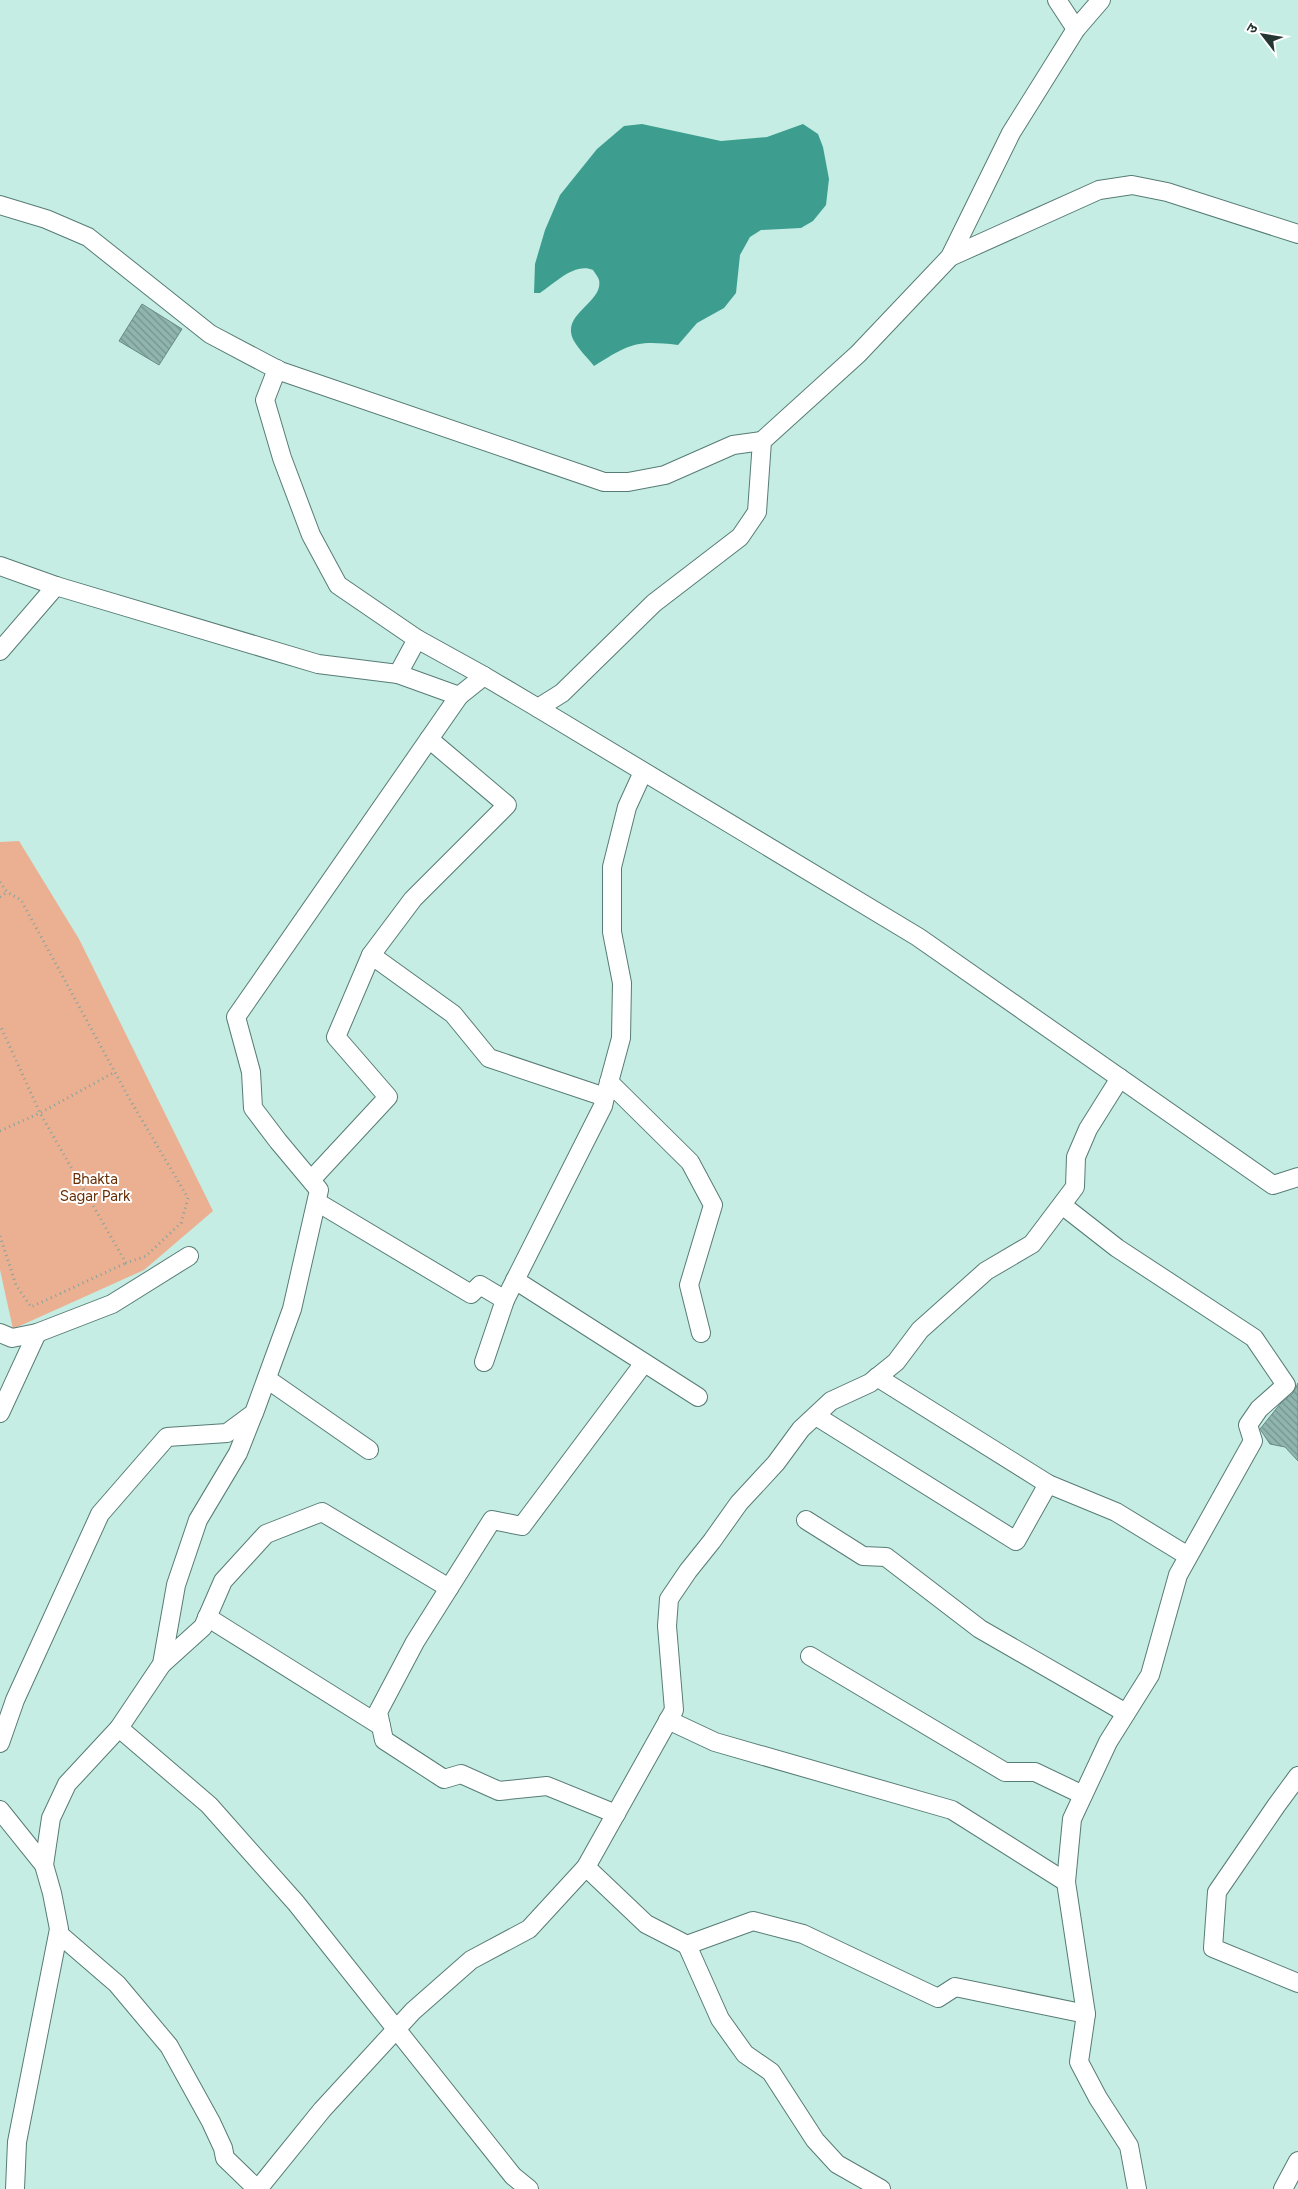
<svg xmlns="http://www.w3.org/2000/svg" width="1298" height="2189" font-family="Figtree,'Noto Sans Devanagari',sans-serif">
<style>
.park{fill:#ebb092}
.water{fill:#3d9e8f}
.building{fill:url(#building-back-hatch);stroke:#678c85}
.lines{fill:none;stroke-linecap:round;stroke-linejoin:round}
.minor-casing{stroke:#577c75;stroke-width:20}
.path{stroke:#84a39c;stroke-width:3;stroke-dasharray:1 4;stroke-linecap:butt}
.minor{stroke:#fff;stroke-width:18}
.labels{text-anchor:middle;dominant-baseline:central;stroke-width:4;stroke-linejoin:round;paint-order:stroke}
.park-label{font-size:15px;fill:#692e04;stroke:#fff}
</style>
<defs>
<pattern id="building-back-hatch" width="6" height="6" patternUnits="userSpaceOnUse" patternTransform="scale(1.25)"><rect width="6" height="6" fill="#8fb5ae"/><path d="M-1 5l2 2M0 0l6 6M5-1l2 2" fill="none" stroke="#75948e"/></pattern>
</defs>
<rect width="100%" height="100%" fill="#c5ede4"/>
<polygon class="park" points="19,841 79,939 213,1211 144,1270 13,1329 0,1270 0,842"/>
<path class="water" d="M642 124 721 141 767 137 803 124 818 134 823 147 829 179 826 205 813 221 801 228 761 230 750 237 740 255 736 293 724 308 697 323 678 345C635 340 630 344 594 366 588 358 579 350 574 341 559 314 604 303 599 280 598 277 595 273 593 270 575 262 555 283 540 293H534L535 264 545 230 560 195 597 149 624 126Z"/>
<g class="building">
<polygon points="142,304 182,329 159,365 119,341"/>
<polygon points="1298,1383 1298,1461 1285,1447 1270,1444 1260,1429 1281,1403 1293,1393"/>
</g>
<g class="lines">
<defs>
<g id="minor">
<polyline points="1057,0 1076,29"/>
<polyline points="0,205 46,219 88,237 210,334 280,371 604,482 628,482 665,475 733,445 762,441"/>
<polyline points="950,257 1099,190 1132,185 1167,192 1298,234"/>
<polyline points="277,369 265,400 282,458 311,535 338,585 417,639"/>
<polyline points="0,566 56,586 318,664 398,674 459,696 484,676 538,708 562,693 654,603 740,537 757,512 762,441 858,354 950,257 1011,133 1076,29 1101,0"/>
<polyline points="0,651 56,586"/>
<polyline points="398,674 417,639 484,676"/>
<polyline points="538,708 918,937 1273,1185 1298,1177"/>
<polyline points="371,955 453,1014 489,1058 605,1097"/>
<polyline points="609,1082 690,1162 713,1205 689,1285 701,1333"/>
<polyline points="311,1180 388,1097 336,1037 371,955 413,899 507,805 429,739"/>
<polyline points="317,1202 471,1294 480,1285 505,1300"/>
<polyline points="1062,1205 1117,1248 1254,1338 1286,1385 1259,1409 1248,1425 1253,1441 1178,1575 1150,1675 1108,1742 1072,1819 1066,1882 1086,2014 1079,2062 1098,2098 1129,2146 1137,2189"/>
<polyline points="515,1280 698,1397"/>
<polyline points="0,1333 12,1338 37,1333 112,1304 189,1256"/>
<polyline points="484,1362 505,1300 603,1106 605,1097 621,1038 622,983 612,932 612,867 627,807 643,772"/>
<polyline points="877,1377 1048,1484 1116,1512 1188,1556"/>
<polyline points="267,1379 369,1450"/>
<polyline points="0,1413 37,1333"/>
<polyline points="816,1416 1016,1541 1048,1484"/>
<polyline points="806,1520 863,1556 886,1557 980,1629 1126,1713"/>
<polyline points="207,1617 381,1726"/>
<polyline points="810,1656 1005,1772 1035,1772 1083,1795"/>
<polyline points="162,1664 203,1627 223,1581 266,1534 322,1512 449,1588"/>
<polyline points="668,1720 715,1742 952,1810 1066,1882"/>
<polyline points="119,1728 209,1805 296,1903 513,2176 529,2189"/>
<polyline points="0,1743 15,1700 100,1514 167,1437 227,1433 254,1413 292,1309 319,1190 278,1141 253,1108 251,1072 236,1017 459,696"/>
<polyline points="1298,1776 1276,1806 1217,1892 1213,1948 1298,1983"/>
<polyline points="0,1810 44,1865 52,1893 59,1929 17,2142 15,2189"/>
<polyline points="616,1814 547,1786 499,1791 461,1774 444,1779 384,1740 378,1712 415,1642 492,1520 522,1526 644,1363"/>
<polyline points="44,1865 51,1818 67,1784 119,1728 162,1664 176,1585 198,1520 238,1453 253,1415"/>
<polyline points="586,1867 646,1924 687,1945 753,1921 803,1934 938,1998 955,1987 1086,2014"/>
<polyline points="59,1934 117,1984 169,2046 211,2122 223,2148 225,2158 257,2189"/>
<polyline points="687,1945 720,2019 745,2054 771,2072 815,2140 837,2164 881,2189"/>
<polyline points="258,2189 322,2110 413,2011 471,1960 529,1929 586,1867 674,1710 667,1626 669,1599 688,1571 712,1541 739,1503 776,1463 801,1429 831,1401 870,1383 896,1362 920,1330 986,1271 1032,1244 1075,1187 1076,1157 1088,1129 1120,1078"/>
<polyline points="1283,2189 1298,2161"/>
</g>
</defs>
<use href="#minor" class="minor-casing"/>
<g class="path">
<polyline points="0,882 7,892 21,900 129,1098 188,1198 181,1223 146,1256 126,1263 40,1113 0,1025"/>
<polyline points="0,897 7,892"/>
<polyline points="0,1131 40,1113 115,1072"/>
<polyline points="0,1236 16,1285 31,1307 126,1263"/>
</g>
<use href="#minor" class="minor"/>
</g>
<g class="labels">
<g class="park-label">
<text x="95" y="1179">Bhakta<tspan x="95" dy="17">Sagar Park</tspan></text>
</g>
</g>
<g transform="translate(1263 35) rotate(301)" stroke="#ffffff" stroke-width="4" paint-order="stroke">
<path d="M0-4L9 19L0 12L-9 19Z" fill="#253532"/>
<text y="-8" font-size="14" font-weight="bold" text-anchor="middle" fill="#253532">उ</text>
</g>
</svg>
